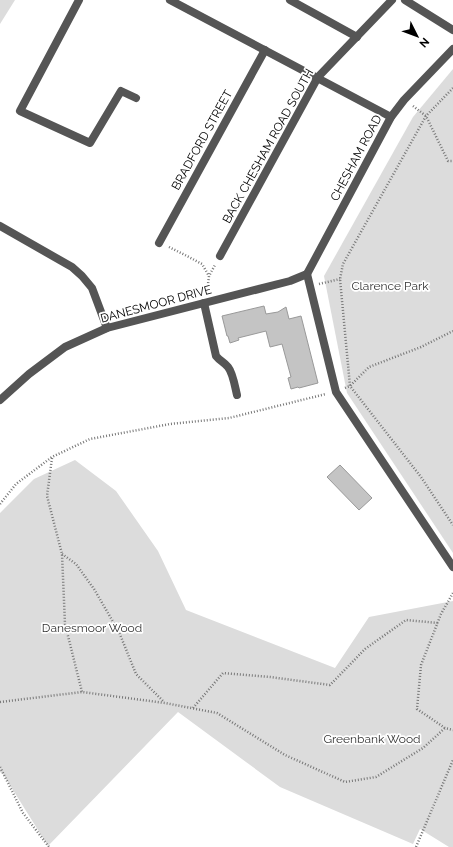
<svg xmlns="http://www.w3.org/2000/svg" width="453" height="847" font-family="Raleway,sans-serif">
<style>
.green{fill:#dcdcdc}
.building{fill:#c4c4c4;stroke:#999}
.lines{fill:none;stroke-linecap:round;stroke-linejoin:round}
.path{stroke:#777;stroke-width:2.5;stroke-dasharray:1 2;stroke-linecap:butt}
.service{stroke:#555;stroke-width:8}
.minor{stroke:#555;stroke-width:8}
.labels{text-anchor:middle;dominant-baseline:central;stroke-width:3.5;stroke-linejoin:round;paint-order:stroke}
.street-label{font-size:12px;fill:#000;stroke:#fff}
.park-label{font-size:12px;fill:#333;stroke:#fff}
</style>
<rect width="100%" height="100%" fill="#fff"/>
<g class="green">
<polygon points="0,0 15,0 0,24"/>
<polygon points="453,69 453,553 347,393 324,276 413,117"/>
<polygon points="75,460 116,491 158,551 186,610 335,668 369,617 453,601 453,847 449,847 420,829 413,844 280,787 178,712 48,846 3,774 0,772 0,513 34,479"/>
</g>
<g class="building">
<polygon points="264,306 266,314 278,312 286,307 289,319 301,316 318,383 299,388 298,387 291,389 288,378 291,377 282,344 270,347 266,331 238,338 239,340 230,343 228,336 227,336 222,316"/>
<polygon points="340,465 372,498 359,510 327,477"/>
</g>
<g class="lines">
<g class="path">
<polyline points="453,88 426,116 343,264 340,279 350,386 421,477 453,525"/>
<polyline points="413,106 426,116 448,161 453,161"/>
<polyline points="169,247 187,256 202,264 209,276"/>
<polyline points="319,284 340,279"/>
<polyline points="207,292 209,276 215,265"/>
<polyline points="345,388 350,386 369,367 421,347 453,331"/>
<polyline points="52,458 47,496 62,554 65,624 82,692"/>
<polyline points="0,504 16,484 52,457 90,439 170,424 229,418 326,394"/>
<polyline points="62,554 76,564 94,589 119,632 136,674 164,702"/>
<polyline points="453,593 441,614 421,665 417,709 445,728 453,730"/>
<polyline points="0,702 82,692 165,703 217,713 285,755 345,782 376,777 423,748 445,728"/>
<polyline points="193,708 223,673 270,677 330,685 365,649 406,620 438,623"/>
<polyline points="0,767 23,813 49,847"/>
<polyline points="416,847 453,760"/>
</g>
<g class="service">
<polyline points="290,0 357,37"/>
<polyline points="220,256 318,77"/>
<path d="M204 303 216 356C220 361 224 362 228 367 233 373 235 387 237 395"/>
</g>
<g class="minor">
<polyline points="79,0 20,111 90,143 121,91 136,98"/>
<polyline points="170,0 391,117"/>
<polyline points="405,0 453,30"/>
<polyline points="318,77 392,0"/>
<polyline points="0,226 72,267 82,276 92,288 107,328"/>
<polyline points="159,243 265,50"/>
<polyline points="307,274 336,392 453,567"/>
<polyline points="0,400 29,374 65,347 107,328 290,281 307,274 391,117 404,100 453,49"/>
</g>
</g>
<g class="labels">
<g class="street-label">
<text transform="translate(202 140) rotate(-61)">BRADFORD STREET</text>
<text transform="translate(268 146) rotate(-61)">BACK CHESHAM ROAD SOUTH</text>
<text transform="translate(356 158) rotate(-62)">CHESHAM ROAD</text>
<text transform="translate(156 304) rotate(-15)">DANESMOOR DRIVE</text>
</g>
<g class="park-label">
<text x="390" y="286">Clarence Park</text>
<text x="92" y="628">Danesmoor Wood</text>
<text x="372" y="739">Greenbank Wood</text>
</g>
</g>
<g transform="translate(417 36) rotate(132)" stroke="#ffffff" stroke-width="3" paint-order="stroke">
<path d="M0-3L7 15L0 10L-7 15Z" fill="#000000"/>
<text y="-6" font-size="11" font-weight="bold" text-anchor="middle" fill="#000000">N</text>
</g>
</svg>
